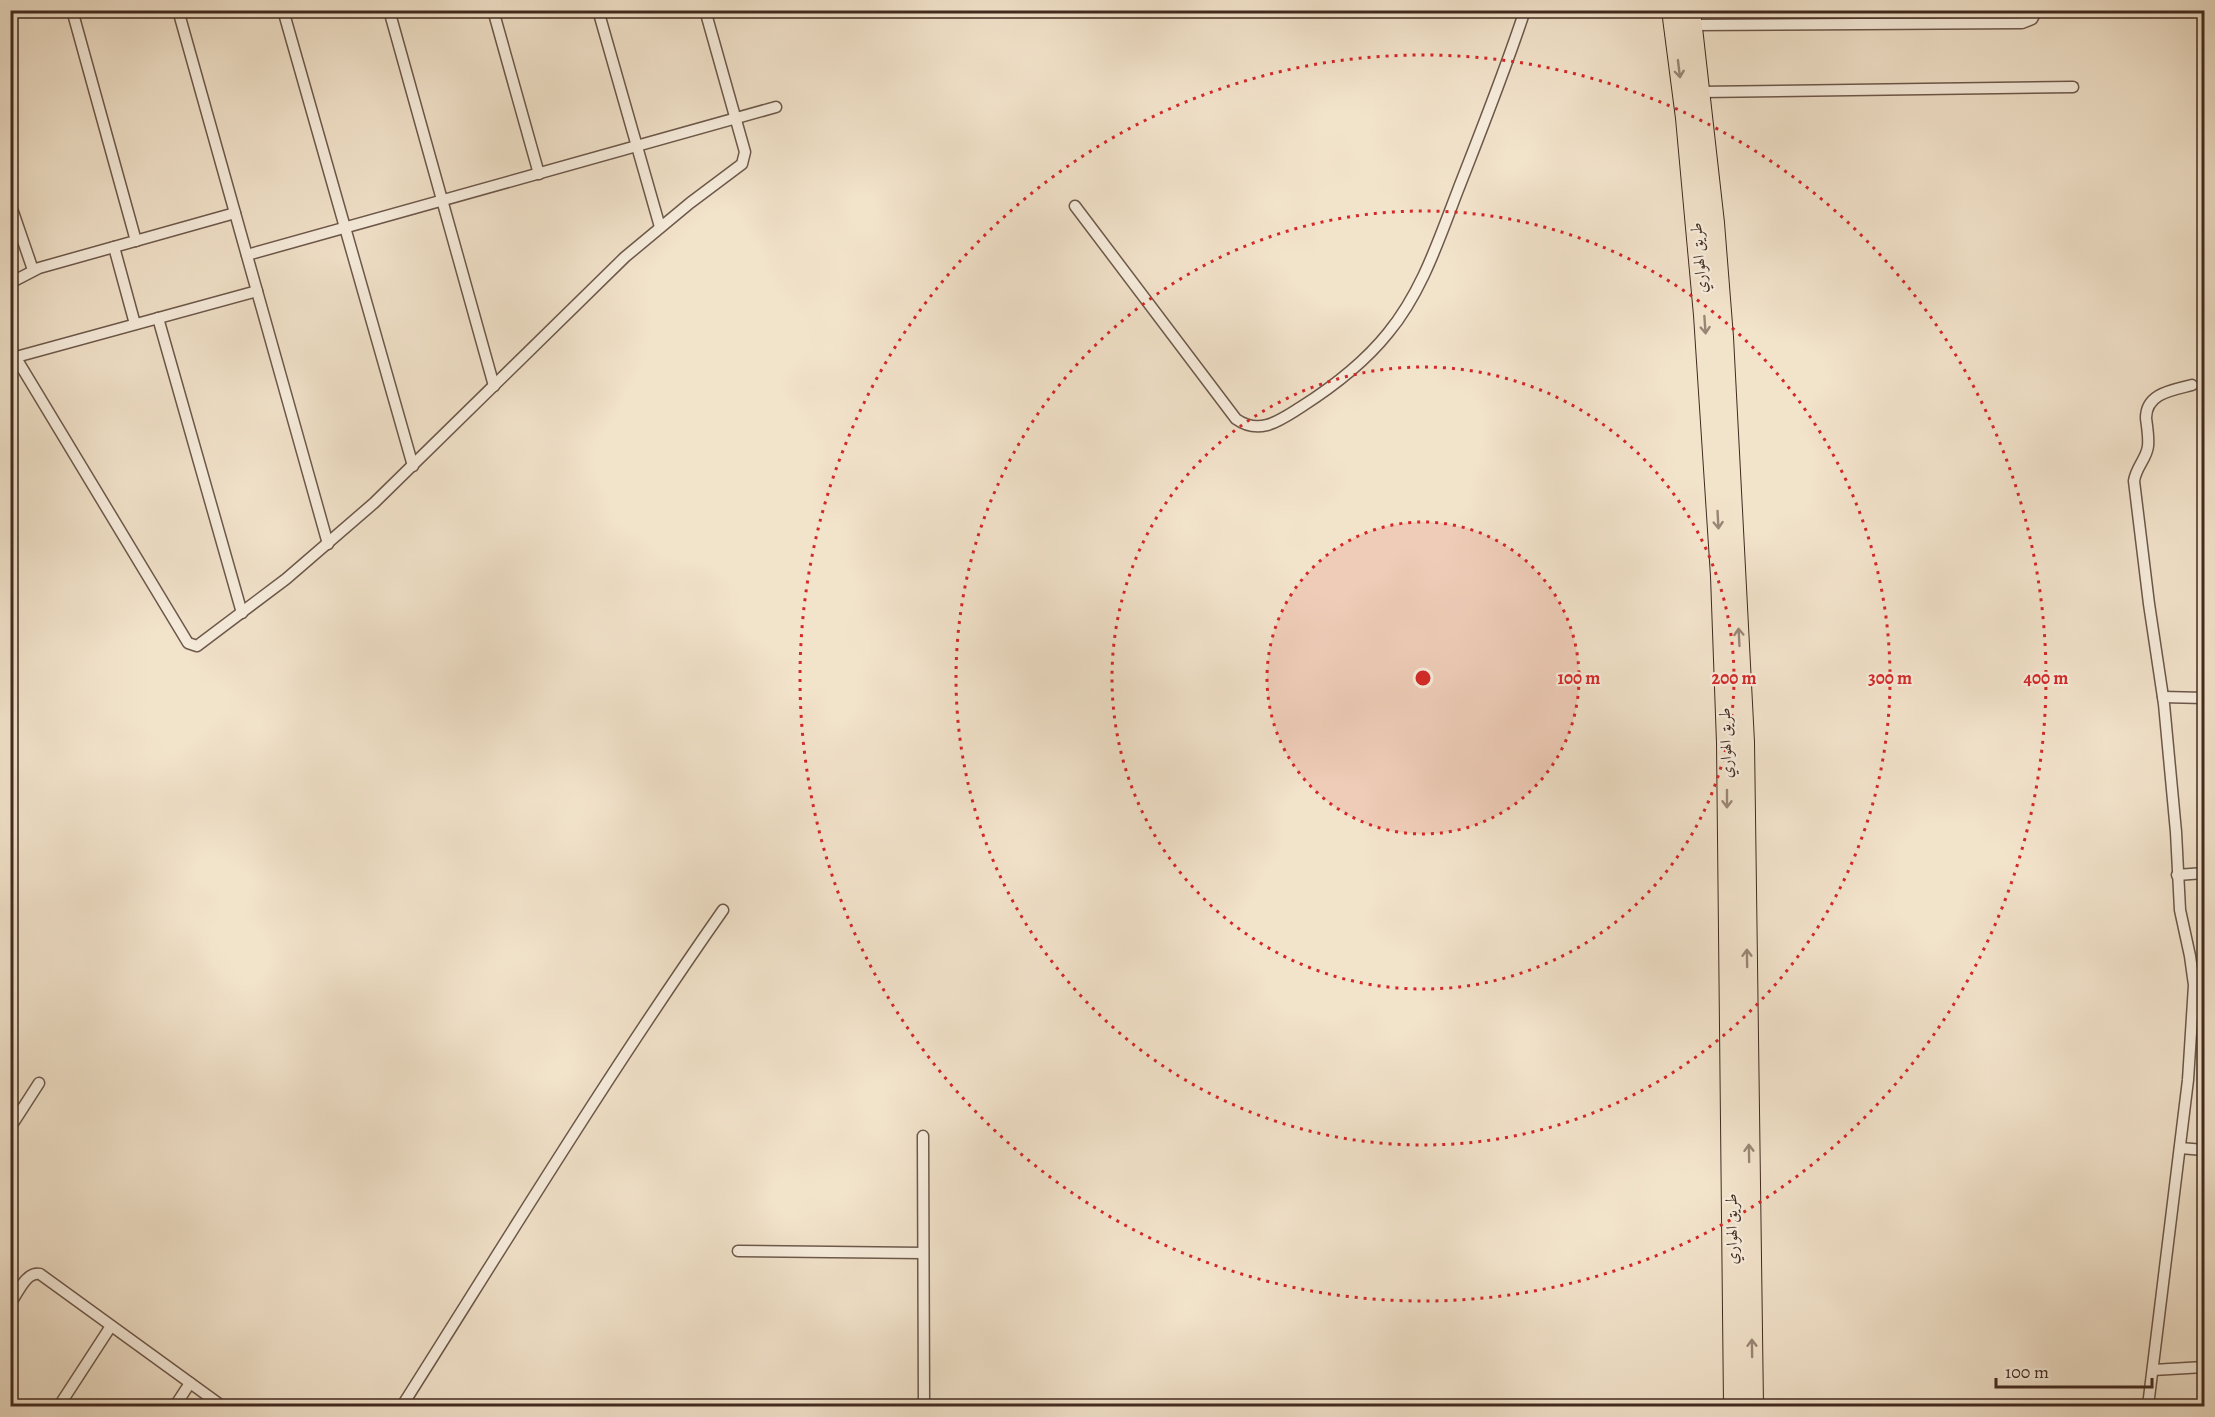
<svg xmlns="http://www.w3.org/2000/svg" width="2215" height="1417" font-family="Alegreya,Amiri,serif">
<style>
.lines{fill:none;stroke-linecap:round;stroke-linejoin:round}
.street-casing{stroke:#6d584b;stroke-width:13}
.highway-casing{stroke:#412a20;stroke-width:22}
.street{stroke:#f7eddd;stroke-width:10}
.highway{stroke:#f2e3cb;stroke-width:20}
.oneway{stroke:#9a8676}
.ring{fill:none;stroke:#d62828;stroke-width:3;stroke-dasharray:3 6}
.labels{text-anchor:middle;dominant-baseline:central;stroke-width:4.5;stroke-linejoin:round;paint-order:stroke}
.street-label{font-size:16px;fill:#412a20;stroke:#f7eddd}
.centre{fill:#d62828;stroke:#f7eddd;stroke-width:3}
.ring-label{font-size:18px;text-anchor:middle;font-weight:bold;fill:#d62828;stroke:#f7eddd;stroke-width:4.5;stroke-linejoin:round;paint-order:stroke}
</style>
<rect width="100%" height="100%" fill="#f2e3cb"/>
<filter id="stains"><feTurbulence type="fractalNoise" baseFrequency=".00333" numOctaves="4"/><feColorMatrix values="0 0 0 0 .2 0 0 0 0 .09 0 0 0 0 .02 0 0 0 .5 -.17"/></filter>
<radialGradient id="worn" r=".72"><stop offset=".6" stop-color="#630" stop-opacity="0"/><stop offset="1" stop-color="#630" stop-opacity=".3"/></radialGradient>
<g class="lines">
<defs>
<g id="street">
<polyline points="72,10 136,241"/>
<polyline points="178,10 328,544"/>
<polyline points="283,10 413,466"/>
<polyline points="389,10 494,386"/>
<polyline points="493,10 539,174"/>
<polyline points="598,10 660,227"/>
<polyline points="10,11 11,10"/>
<polyline points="1692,25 2022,23 2032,19 2037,10"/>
<polyline points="1700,92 2073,87"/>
<polyline points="10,203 33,270"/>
<path d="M1075 206 1236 419C1260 436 1280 420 1301 407 1334 386 1364 363 1388 333 1422 292 1439 239 1458 190 1481 131 1505 71 1525 10"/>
<polyline points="114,247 135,324"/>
<polyline points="247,255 776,107"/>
<polyline points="10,283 39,268 235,213"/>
<polyline points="158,318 242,613"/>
<polyline points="10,348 188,643 197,646 286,579 374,503 625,257 690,203 742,164 745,152 705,10"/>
<polyline points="16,357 257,291"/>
<polyline points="2163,697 2204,698"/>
<polyline points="2177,875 2204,873"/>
<polyline points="10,1128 39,1083"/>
<polyline points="923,1136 924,1406"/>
<polyline points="2180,1148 2204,1150"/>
<polyline points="738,1251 923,1253"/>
<path d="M10 1304C18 1293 26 1271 40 1274L222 1406"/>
<polyline points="2153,1370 2204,1367"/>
<polyline points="59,1406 111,1326"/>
<polyline points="175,1406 190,1383"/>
<path d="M402 1406C507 1240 610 1071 723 910"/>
<path d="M2148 1406 2188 1080 2194 985 2190 956 2180 910 2176 832 2164 704 2149 604 2134 481C2136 467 2147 458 2148 446 2149 437 2147 427 2146 418 2146 393 2173 390 2192 385"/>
</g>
<g id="highway">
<polyline points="1672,10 1686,118 1704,315 1721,576 1727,743 1734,1406"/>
<polyline points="1690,10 1714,223 1723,337 1744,742 1753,1406"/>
</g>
</defs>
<use href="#street" class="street-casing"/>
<use href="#highway" class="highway-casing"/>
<use href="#street" class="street"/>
<use href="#highway" class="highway"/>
</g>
<defs><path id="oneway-shaft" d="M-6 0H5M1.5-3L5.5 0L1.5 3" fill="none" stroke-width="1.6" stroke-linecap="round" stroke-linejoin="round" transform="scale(1.5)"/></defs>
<g class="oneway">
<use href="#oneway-shaft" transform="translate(1679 69) rotate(83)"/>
<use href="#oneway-shaft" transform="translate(1705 325) rotate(86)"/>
<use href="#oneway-shaft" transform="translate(1718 520) rotate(87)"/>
<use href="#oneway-shaft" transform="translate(1739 637) rotate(-93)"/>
<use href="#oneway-shaft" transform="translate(1727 799) rotate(90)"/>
<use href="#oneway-shaft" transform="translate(1747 958) rotate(-91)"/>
<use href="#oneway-shaft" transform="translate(1749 1153) rotate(-91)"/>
<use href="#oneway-shaft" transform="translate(1752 1348) rotate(-91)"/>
</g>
<circle cx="1423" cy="678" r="156" fill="#d62828" fill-opacity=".12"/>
<g class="ring">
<circle cx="1423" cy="678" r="156"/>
<circle cx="1423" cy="678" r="311"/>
<circle cx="1423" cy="678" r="467"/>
<circle cx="1423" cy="678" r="623"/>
</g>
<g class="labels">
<g class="street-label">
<text transform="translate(1699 258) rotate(-95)">طريق الهواري</text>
<text transform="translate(1726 743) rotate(-92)">طريق الهواري</text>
<text transform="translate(1732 1229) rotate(-91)">طريق الهواري</text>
</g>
</g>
<circle cx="1423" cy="678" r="9" class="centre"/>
<g class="ring-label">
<text x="1579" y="684">100 m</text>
<text x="1734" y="684">200 m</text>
<text x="1890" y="684">300 m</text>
<text x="2046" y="684">400 m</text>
</g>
<rect width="2215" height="1417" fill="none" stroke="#f2e3cb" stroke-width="36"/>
<rect x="12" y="12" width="2191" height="1393" fill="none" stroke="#412a20" stroke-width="3"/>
<rect x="18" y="18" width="2179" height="1381" fill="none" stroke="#412a20" stroke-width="1.5"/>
<path d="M1996 1378v9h156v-9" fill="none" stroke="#412a20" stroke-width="3"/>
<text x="2005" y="1378" font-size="18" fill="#412a20" stroke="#f7eddd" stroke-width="4.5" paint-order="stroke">100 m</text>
<rect width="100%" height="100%" filter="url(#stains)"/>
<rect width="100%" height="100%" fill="url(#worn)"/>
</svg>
